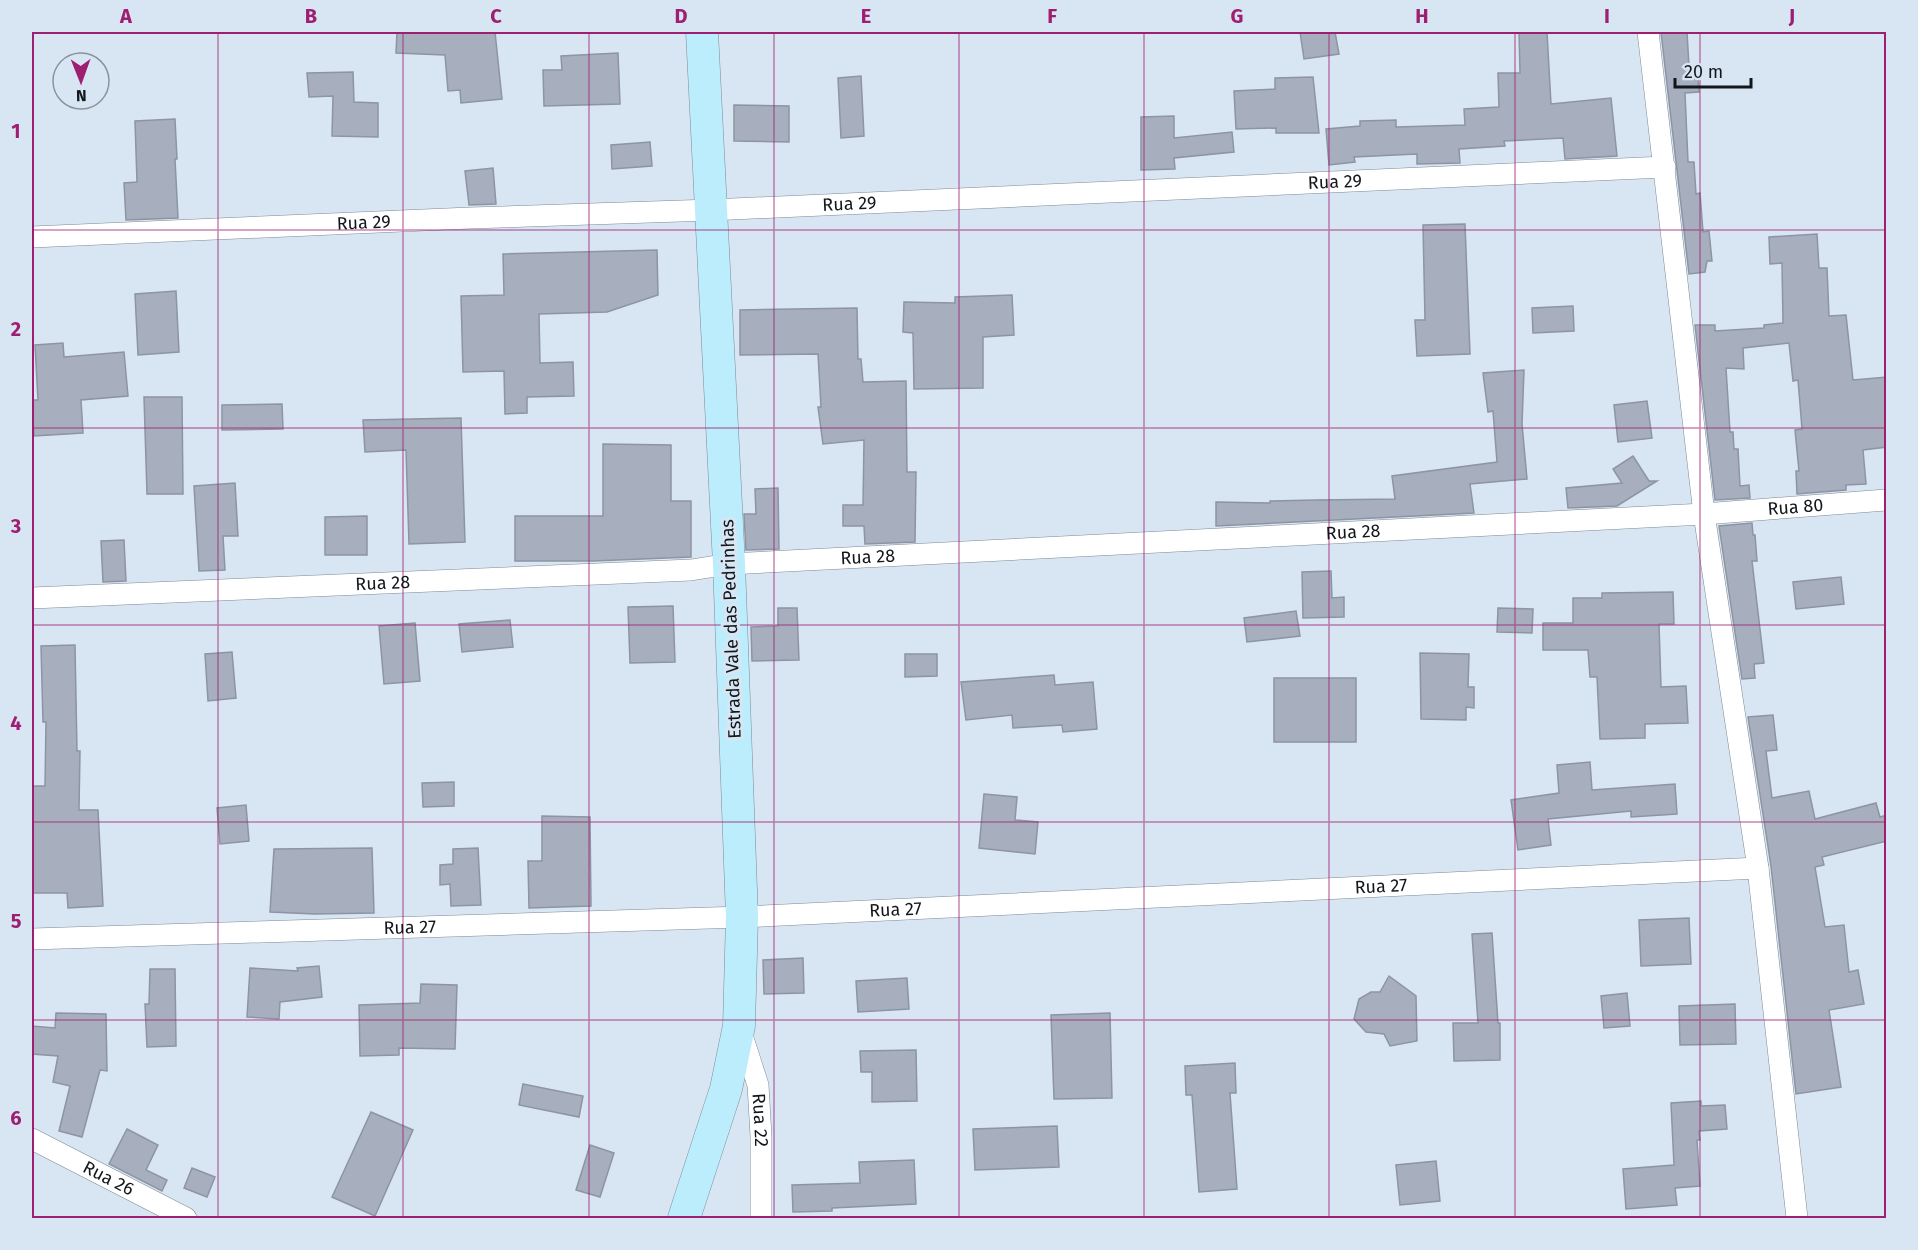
<svg xmlns="http://www.w3.org/2000/svg" width="1918" height="1250" font-family="'Fira Sans',sans-serif">
<style>
.building{fill:#a7aebd;stroke:#8d94a3;stroke-width:1.5}
.lines{fill:none;stroke-linecap:round;stroke-linejoin:round}
.street-casing{stroke:#7d8a96;stroke-width:22}
.secondary-casing{stroke:#7d8a96;stroke-width:33}
.street{stroke:#fff;stroke-width:21}
.secondary{stroke:#bbedfc;stroke-width:32}
.grid{fill:none;stroke:#9e1e71;stroke-width:1.5;stroke-opacity:0.55}
.labels{text-anchor:middle;dominant-baseline:central;stroke-width:6;stroke-linejoin:round;paint-order:stroke}
.street-label{font-size:18px;fill:#12171c;stroke:#d8e6f3}
.neatline{fill:none;stroke:#9e1e71;stroke-width:2}
.grid-label{font-size:20px;text-anchor:middle;font-weight:bold;fill:#9e1e71}
</style>
<rect width="100%" height="100%" fill="#d8e6f3"/>
<g class="building">
<polygon points="397,32 495,32 502,99 461,103 460,90 448,91 445,55 396,53"/>
<polygon points="1300,32 1335,32 1339,54 1304,59"/>
<polygon points="1519,32 1547,32 1551,104 1611,98 1617,156 1565,159 1563,138 1504,141 1505,146 1459,149 1460,163 1417,164 1417,154 1354,157 1355,162 1329,165 1326,129 1360,126 1360,121 1396,120 1396,127 1465,125 1464,109 1499,107 1498,73 1520,73"/>
<polygon points="1661,32 1687,32 1689,66 1697,66 1699,92 1685,93 1688,162 1694,162 1696,194 1700,193 1703,232 1709,231 1712,261 1707,261 1705,272 1689,274"/>
<polygon points="618,53 620,104 544,106 543,70 562,70 561,56"/>
<polygon points="353,72 354,102 378,103 378,137 332,136 333,96 309,97 307,73"/>
<polygon points="861,76 864,136 841,138 838,78"/>
<polygon points="1313,77 1319,133 1276,133 1276,128 1236,129 1234,91 1275,89 1275,78"/>
<polygon points="734,105 789,106 789,142 734,141"/>
<polygon points="1174,116 1174,138 1232,132 1234,152 1174,158 1175,169 1141,170 1141,117"/>
<polygon points="175,119 177,159 175,159 178,218 126,220 124,183 137,182 135,121"/>
<polygon points="650,142 652,166 612,169 611,145"/>
<polygon points="493,168 496,204 469,205 465,171"/>
<polygon points="1465,224 1470,354 1417,356 1415,320 1425,320 1423,225"/>
<polygon points="1817,234 1819,268 1827,268 1829,316 1846,315 1853,380 1887,377 1887,447 1863,450 1866,484 1846,485 1846,490 1797,494 1796,471 1799,471 1795,430 1802,429 1798,380 1793,381 1789,343 1743,348 1744,369 1726,368 1730,432 1733,432 1734,449 1738,449 1740,486 1749,485 1750,498 1715,500 1695,325 1715,325 1715,331 1764,328 1764,325 1783,323 1782,263 1770,264 1769,237"/>
<polygon points="657,250 658,295 607,312 539,314 540,363 573,362 574,396 527,397 527,413 505,414 504,371 463,372 461,296 504,295 503,254"/>
<polygon points="176,291 179,352 138,355 135,294"/>
<polygon points="1012,295 1014,335 983,337 983,388 914,389 913,333 903,332 904,302 955,303 955,297"/>
<polygon points="1573,306 1574,331 1533,333 1532,308"/>
<polygon points="857,308 858,359 861,359 863,382 906,381 907,472 916,472 915,542 865,544 864,526 843,526 843,505 863,505 864,440 823,444 818,407 821,407 818,354 740,355 740,310"/>
<polygon points="63,343 64,357 124,352 128,396 81,400 83,433 34,436 32,400 38,400 35,345"/>
<polygon points="1524,370 1522,424 1527,479 1470,484 1474,513 1216,526 1216,502 1270,503 1270,501 1316,500 1395,499 1392,476 1497,462 1493,411 1488,412 1483,373"/>
<polygon points="144,397 182,397 183,494 147,494"/>
<polygon points="1647,401 1652,438 1618,442 1614,405"/>
<polygon points="282,404 283,429 222,430 222,405"/>
<polygon points="461,418 465,542 409,544 406,450 365,452 363,420"/>
<polygon points="603,444 671,445 671,501 691,501 691,557 593,561 515,561 515,516 603,516"/>
<polygon points="1633,456 1649,481 1657,481 1617,506 1568,508 1566,488 1622,483 1613,469"/>
<polygon points="235,483 238,536 223,536 225,570 199,571 194,486"/>
<polygon points="778,488 779,549 746,550 744,514 756,514 755,489"/>
<polygon points="367,516 367,555 325,555 325,517"/>
<polygon points="1752,523 1753,535 1755,535 1757,561 1752,561 1764,663 1754,664 1755,678 1742,679 1719,526"/>
<polygon points="124,540 126,581 103,582 101,541"/>
<polygon points="1331,571 1332,598 1344,597 1344,617 1303,618 1302,572"/>
<polygon points="1841,577 1844,604 1796,609 1793,582"/>
<polygon points="1673,592 1674,624 1659,624 1661,687 1686,686 1688,723 1645,724 1645,738 1600,739 1597,677 1590,677 1588,650 1543,650 1543,623 1573,623 1573,598 1602,598 1602,593"/>
<polygon points="673,606 675,662 630,663 628,607"/>
<polygon points="778,608 797,608 799,660 752,661 751,627 778,626"/>
<polygon points="1498,608 1533,609 1532,633 1497,632"/>
<polygon points="1296,611 1300,636 1247,642 1244,618"/>
<polygon points="510,620 513,647 462,652 459,624"/>
<polygon points="415,623 420,681 384,684 379,626"/>
<polygon points="75,645 77,751 80,751 79,810 98,810 103,906 68,908 67,893 32,893 32,786 45,786 46,722 43,722 41,646"/>
<polygon points="232,652 236,698 208,701 205,654"/>
<polygon points="1420,653 1469,654 1468,687 1474,687 1474,708 1466,707 1466,720 1421,719"/>
<polygon points="905,654 937,654 937,676 905,677"/>
<polygon points="1054,675 1055,685 1093,682 1097,729 1063,732 1062,725 1013,728 1012,715 966,720 961,682"/>
<rect x="1274" y="678" width="82" height="64"/>
<polygon points="1773,715 1777,750 1766,751 1772,798 1809,791 1815,819 1876,803 1880,817 1887,815 1887,841 1822,857 1824,865 1815,867 1825,927 1844,925 1849,972 1858,970 1864,1004 1829,1010 1841,1087 1796,1094 1771,866 1748,717"/>
<polygon points="1590,762 1592,790 1675,784 1677,814 1631,817 1631,811 1548,819 1551,845 1518,850 1511,800 1559,793 1557,765"/>
<polygon points="454,782 454,806 423,807 422,783"/>
<polygon points="984,794 1017,797 1015,820 1038,822 1035,854 979,848"/>
<polygon points="246,805 249,841 220,844 217,808"/>
<polygon points="542,816 590,817 591,906 529,908 528,861 542,861"/>
<polygon points="372,848 374,913 315,914 270,912 274,849"/>
<polygon points="478,848 481,905 451,906 450,884 440,885 440,865 453,864 453,849"/>
<polygon points="1689,918 1691,964 1641,966 1639,920"/>
<polygon points="1492,933 1498,1023 1500,1023 1500,1060 1454,1061 1453,1023 1478,1023 1472,934"/>
<polygon points="803,958 804,993 764,994 763,960"/>
<polygon points="319,966 322,997 280,1002 279,1019 247,1017 250,968 298,971 297,968"/>
<polygon points="150,969 175,969 176,1046 147,1047 145,1004 149,1004"/>
<polygon points="1389,976 1416,996 1417,1041 1390,1046 1384,1034 1366,1032 1354,1019 1359,999 1371,992 1380,992"/>
<polygon points="907,978 909,1009 858,1012 856,981"/>
<polygon points="421,984 457,985 455,1049 399,1048 399,1055 360,1056 359,1005 420,1003"/>
<polygon points="1627,993 1630,1026 1604,1028 1601,996"/>
<polygon points="1735,1004 1736,1044 1680,1045 1679,1006"/>
<polygon points="56,1013 106,1014 107,1071 100,1070 82,1137 59,1131 70,1086 53,1082 58,1056 32,1054 32,1026 55,1028"/>
<polygon points="1110,1013 1112,1098 1054,1099 1051,1015"/>
<polygon points="916,1050 917,1101 872,1102 872,1072 861,1072 860,1051"/>
<polygon points="1235,1063 1236,1093 1230,1093 1237,1189 1199,1192 1192,1095 1186,1095 1185,1066"/>
<polygon points="523,1084 583,1096 579,1117 519,1105"/>
<polygon points="1701,1101 1701,1106 1725,1105 1727,1129 1699,1131 1700,1140 1697,1140 1700,1186 1675,1188 1677,1205 1626,1209 1623,1169 1674,1165 1671,1103"/>
<polygon points="371,1112 413,1130 375,1216 332,1197"/>
<polygon points="1057,1126 1059,1167 975,1170 973,1129"/>
<polygon points="127,1129 158,1145 146,1170 167,1180 162,1191 109,1164"/>
<polygon points="590,1145 614,1153 600,1197 576,1190"/>
<polygon points="914,1160 916,1204 832,1208 832,1211 793,1212 792,1185 860,1183 859,1162"/>
<polygon points="1436,1161 1440,1201 1400,1205 1396,1165"/>
<polygon points="192,1168 215,1177 207,1197 184,1188"/>
</g>
<g class="lines">
<defs>
<g id="street">
<polyline points="1648,32 1704,514 1758,868 1797,1218"/>
<path id="s1" d="M32 237 470 218 711 210 1665 167"/>
<path id="s2" d="M32 598 691 570 729 564 1704 514 1886 500"/>
<path id="s3" d="M32 939 742 917 1758 868"/>
<path id="s4" d="M740 1029 758 1085 761 1136V1218"/>
<path id="s5" d="M32 1139 186 1218"/>
</g>
<polyline id="secondary" points="684,1218 726,1089 739,1026 742,917 729,564 702,32"/>
</defs>
<use href="#street" class="street-casing"/>
<use href="#secondary" class="secondary-casing"/>
<use href="#street" class="street"/>
<use href="#secondary" class="secondary"/>
</g>
<path class="grid" d="M218 32V1218M403 32V1218M589 32V1218M774 32V1218M959 32V1218M1144 32V1218M1329 32V1218M1515 32V1218M1700 32V1218M32 230H1886M32 428H1886M32 625H1886M32 822H1886M32 1020H1886"/>
<g class="labels">
<g class="street-label">
<text stroke="none"><textPath href="#s1" startOffset="1304">Rua 29</textPath></text>
<text stroke="none"><textPath href="#s1" startOffset="818">Rua 29</textPath></text>
<text stroke="none"><textPath href="#s1" startOffset="332">Rua 29</textPath></text>
<text stroke="none"><textPath href="#s2" startOffset="1766">Rua 80</textPath></text>
<text stroke="none"><textPath href="#s2" startOffset="1323">Rua 28</textPath></text>
<text stroke="none"><textPath href="#s2" startOffset="837">Rua 28</textPath></text>
<text stroke="none"><textPath href="#s2" startOffset="351">Rua 28</textPath></text>
<text transform="translate(731 629) rotate(-92)">Estrada Vale das Pedrinhas</text>
<text stroke="none"><textPath href="#s3" startOffset="1350">Rua 27</textPath></text>
<text stroke="none"><textPath href="#s3" startOffset="864">Rua 27</textPath></text>
<text stroke="none"><textPath href="#s3" startOffset="378">Rua 27</textPath></text>
<text stroke="none"><textPath href="#s4" startOffset="94">Rua 22</textPath></text>
<text stroke="none"><textPath href="#s5" startOffset="86">Rua 26</textPath></text>
</g>
</g>
<rect width="1918" height="1250" fill="none" stroke="#d8e6f3" stroke-width="66"/>
<g transform="translate(81 81) rotate(179)"><circle r="28" fill="#d8e6f3" stroke="#89939d" stroke-width="1.5"/>
<path d="M0-4.5L10 22L0 15L-10 22Z" fill="#9e1e71"/>
<text y="-9" font-size="16" font-weight="bold" text-anchor="middle" fill="#12171c">N</text>
</g>
<path d="M1675 78v9h76v-9" fill="none" stroke="#12171c" stroke-width="3"/>
<text x="1684" y="78" font-size="18" fill="#12171c" stroke="#d8e6f3" stroke-width="4.5" paint-order="stroke">20 m</text>
<rect x="33" y="33" width="1852" height="1184" class="neatline"/>
<g class="grid-label">
<text x="126" y="23">A</text>
<text x="311" y="23">B</text>
<text x="496" y="23">C</text>
<text x="681" y="23">D</text>
<text x="866" y="23">E</text>
<text x="1052" y="23">F</text>
<text x="1237" y="23">G</text>
<text x="1422" y="23">H</text>
<text x="1607" y="23">I</text>
<text x="1792" y="23">J</text>
<text x="16" y="138">1</text>
<text x="16" y="336">2</text>
<text x="16" y="533">3</text>
<text x="16" y="730">4</text>
<text x="16" y="928">5</text>
<text x="16" y="1125">6</text>
</g>
</svg>
